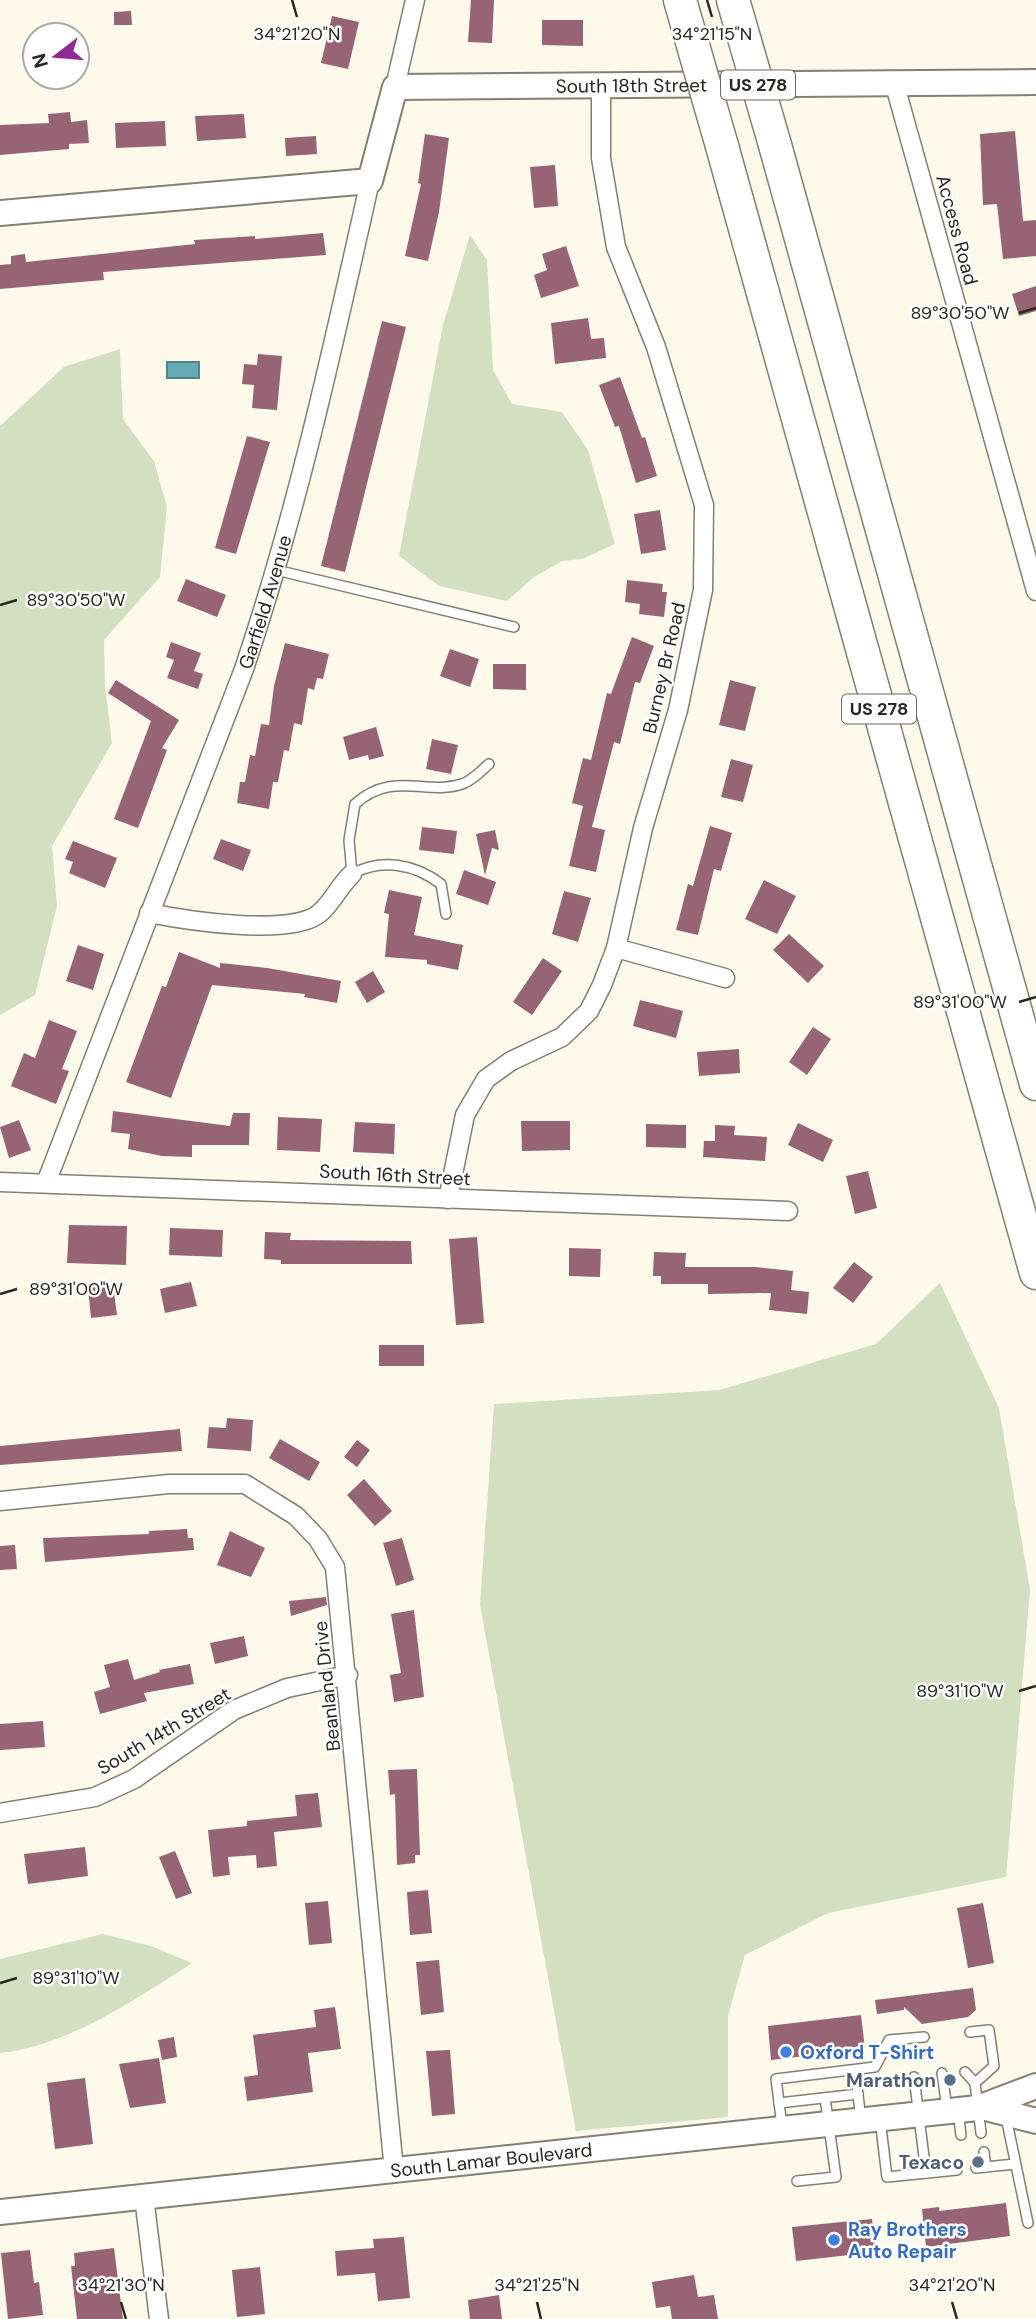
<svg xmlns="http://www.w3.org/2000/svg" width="1036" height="2319" font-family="'DM Sans',sans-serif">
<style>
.green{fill:#d2dfc1}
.water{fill:#66a9b6;stroke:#53828a;stroke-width:2}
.building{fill:#976475}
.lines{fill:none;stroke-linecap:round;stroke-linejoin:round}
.lane-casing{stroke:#827f73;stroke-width:12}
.street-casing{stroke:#827f73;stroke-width:21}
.secondary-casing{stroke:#827f73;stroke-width:28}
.highway-casing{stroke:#827f73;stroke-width:35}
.lane{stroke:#fff;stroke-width:9}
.street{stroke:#fff;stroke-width:18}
.secondary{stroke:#fff;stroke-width:24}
.highway{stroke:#fff;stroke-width:32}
.highway-bridge-casing{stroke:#827f73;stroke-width:35;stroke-linecap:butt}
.highway-bridge{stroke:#fff;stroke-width:32}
.ticks{fill:none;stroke:#282722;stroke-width:2.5}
.shop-dot{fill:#3f7fe0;stroke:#fff;stroke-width:2.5}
.service-dot{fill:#5c6f8a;stroke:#fff;stroke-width:2.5}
.labels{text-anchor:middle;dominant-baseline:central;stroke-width:5;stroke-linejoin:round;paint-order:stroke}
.shield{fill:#fff;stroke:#686864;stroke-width:2}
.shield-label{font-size:18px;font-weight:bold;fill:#282722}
.street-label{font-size:19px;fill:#282722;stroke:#fff}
.shop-label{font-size:19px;font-weight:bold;fill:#366cbe;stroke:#fff;text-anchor:start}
.service-label{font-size:19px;font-weight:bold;fill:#4e5e75;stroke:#fff;text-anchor:end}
.ticks-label{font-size:18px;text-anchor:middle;fill:#282722;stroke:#fff;stroke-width:5;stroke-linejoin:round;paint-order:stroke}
</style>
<rect width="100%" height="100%" fill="#fdfaec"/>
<g class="green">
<polygon points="470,235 487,260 493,370 512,404 562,412 588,450 615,544 582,559 562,561 534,577 507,601 439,586 399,556 443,325"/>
<polygon points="120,349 123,419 154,461 167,507 160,577 104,640 105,686 112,743 52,846 57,906 35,995 0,1015 0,426 64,367"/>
<polygon points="940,1283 999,1408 1030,1590 1006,1877 828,1913 745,1955 728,2016 728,2117 576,2131 480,1605 494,1404 719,1390 876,1344"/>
<path d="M103 1934 151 1946 192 1963C138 1998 66 2047 0 2053V1959Z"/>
</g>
<rect class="water" x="167" y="362" width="32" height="16"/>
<g class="building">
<polygon points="471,0 494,0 492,43 468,42"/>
<polygon points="131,11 132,25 114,25 114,12"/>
<polygon points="332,16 359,22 348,69 321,63"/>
<polygon points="542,20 583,20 583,46 542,45"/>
<polygon points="70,112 71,122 87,120 89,143 69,144 69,149 0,155 0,125 49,123 48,114"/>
<polygon points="244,114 246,138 197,141 195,116"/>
<polygon points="165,121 166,146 116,148 115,123"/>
<polygon points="1015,131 1023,221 1036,220 1036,256 1003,259 997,204 983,205 980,134"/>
<polygon points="425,134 449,138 439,212 428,261 405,256 421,184 418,183"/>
<polygon points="316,136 317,154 286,156 285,138"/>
<polygon points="555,165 558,206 534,208 530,167"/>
<polygon points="323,233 326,255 103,272 104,280 0,289 0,265 11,264 11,256 25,254 26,262 195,244 194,240 255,236 255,239"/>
<polygon points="566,246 579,286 541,298 534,275 547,270 542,254"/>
<polygon points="1036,286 1036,311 1019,316 1012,294"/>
<polygon points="588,318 591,339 604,338 606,358 555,364 551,323"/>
<polygon points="382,321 406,327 345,572 321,566"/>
<polygon points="258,354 282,356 277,410 252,408 254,385 242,384 244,364 257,365"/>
<polygon points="620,377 642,438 645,437 657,476 636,483 619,426 615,427 599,385"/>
<polygon points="247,436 270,442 236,554 215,548"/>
<polygon points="660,510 666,550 641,554 634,514"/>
<polygon points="186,579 226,595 217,617 177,601"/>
<polygon points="627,580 663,584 662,592 667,592 664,617 639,614 640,604 625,602"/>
<polygon points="632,637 654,646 640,683 635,682 620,744 614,742 592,827 605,830 596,872 569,866 583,806 572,803 583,758 591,760 607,693 611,694"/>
<polygon points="171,642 201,653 194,671 203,674 198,689 167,678 174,660 166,657"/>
<polygon points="285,643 329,654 323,679 317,678 314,690 308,688 302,725 294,723 289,751 284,750 278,782 273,782 269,809 237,803 240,782 245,782 250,755 255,756 261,724 269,725 274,686"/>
<polygon points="450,649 479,659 470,687 440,676"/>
<polygon points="493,664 526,664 526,690 493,689"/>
<polygon points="116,680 179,720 162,748 167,750 138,828 114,819 151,721 108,693"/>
<polygon points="730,680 756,687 745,731 719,725"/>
<polygon points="376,727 384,756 369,760 368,755 349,760 343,737"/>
<polygon points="432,739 458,745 451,774 426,769"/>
<polygon points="731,759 753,765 743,802 721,797"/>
<polygon points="710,826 732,833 721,871 714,869 698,935 676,930 688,884 693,886"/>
<polygon points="422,827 457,831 454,854 419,850"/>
<polygon points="495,830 499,850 492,848 485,875 476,834"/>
<polygon points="221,839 251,850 243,871 213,859"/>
<polygon points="73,841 117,858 105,888 69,873 73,862 65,859"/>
<polygon points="464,870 496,882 488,905 456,894"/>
<polygon points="764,880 796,896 777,934 745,919"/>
<polygon points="389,890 422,897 414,935 463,945 458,970 427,964 427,960 385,957 389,914 384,913"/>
<polygon points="564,891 591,898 578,942 552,934"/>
<polygon points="789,934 824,966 808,983 773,950"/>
<polygon points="78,945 104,954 93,990 66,981"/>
<polygon points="179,952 220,968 220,963 267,968 341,981 337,1003 304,997 305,994 212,985 171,1098 126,1082 162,986 166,987"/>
<polygon points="543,958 562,971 532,1015 513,1002"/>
<polygon points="373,971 385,992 367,1003 355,982"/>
<polygon points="640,1000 683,1011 676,1038 633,1026"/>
<polygon points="49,1020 77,1031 62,1069 69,1071 56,1104 11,1086 24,1053 35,1058"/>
<polygon points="813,1027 831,1039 807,1075 789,1062"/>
<polygon points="739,1049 740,1073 699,1076 697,1052"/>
<polygon points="113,1111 230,1126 233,1113 250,1113 249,1145 192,1145 192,1157 162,1156 128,1149 130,1134 111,1132"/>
<polygon points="278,1117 322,1119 320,1152 277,1150"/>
<polygon points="19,1120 31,1150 9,1158 0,1127"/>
<polygon points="521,1121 570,1121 570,1150 522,1151"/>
<polygon points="355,1122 395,1124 394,1154 353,1152"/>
<polygon points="798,1123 833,1140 823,1162 788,1145"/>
<polygon points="646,1124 686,1125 686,1148 646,1147"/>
<polygon points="715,1125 735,1126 734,1135 767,1137 765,1161 703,1157 704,1141 715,1141"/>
<polygon points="868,1171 877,1208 855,1214 846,1176"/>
<polygon points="69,1225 127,1226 126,1265 67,1263"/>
<polygon points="170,1228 223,1230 222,1257 169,1255"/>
<polygon points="265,1232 291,1233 290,1240 411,1241 412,1264 281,1264 281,1260 264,1259"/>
<polygon points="477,1237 484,1323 456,1325 449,1239"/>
<polygon points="569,1248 601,1249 600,1277 569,1276"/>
<polygon points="654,1252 686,1253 685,1267 755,1267 793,1271 791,1290 809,1292 807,1314 769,1310 771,1293 708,1294 708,1284 661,1284 661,1276 653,1276"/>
<polygon points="854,1262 873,1277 853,1303 833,1288"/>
<polygon points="191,1282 197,1306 165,1313 160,1289"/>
<polygon points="113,1285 117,1315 91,1318 88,1288"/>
<rect x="379" y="1345" width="45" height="21"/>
<polygon points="227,1418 253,1420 251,1451 207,1448 209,1427 226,1428"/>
<polygon points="180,1429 182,1451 0,1465 0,1446"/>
<polygon points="280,1439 320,1462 309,1481 269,1458"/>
<polygon points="357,1440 370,1450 357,1467 344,1457"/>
<polygon points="364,1479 392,1511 375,1526 347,1495"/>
<polygon points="187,1529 188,1538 193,1538 194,1550 45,1562 43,1538 149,1534 149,1531"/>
<polygon points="230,1531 265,1548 251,1577 217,1565"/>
<polygon points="402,1538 414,1580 396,1586 383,1543"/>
<polygon points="15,1545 17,1569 0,1570 0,1546"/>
<polygon points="326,1597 327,1605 291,1616 289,1601"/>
<polygon points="414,1610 424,1697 394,1702 390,1675 401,1673 391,1614"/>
<polygon points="244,1636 248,1656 215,1664 210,1643"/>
<polygon points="128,1659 134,1680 160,1672 159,1670 190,1664 194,1684 144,1693 147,1701 100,1714 94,1692 110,1687 104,1665"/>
<polygon points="43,1721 45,1747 0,1750 0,1724"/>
<polygon points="417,1769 420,1855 415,1855 415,1863 397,1865 395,1794 390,1795 388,1770"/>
<polygon points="318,1793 322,1827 274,1832 277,1866 257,1868 256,1855 228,1857 230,1875 213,1877 208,1830 247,1826 247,1821 297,1816 295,1795"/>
<polygon points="85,1847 88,1876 28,1884 24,1854"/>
<polygon points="175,1851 192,1893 176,1899 159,1857"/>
<polygon points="428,1890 432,1933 410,1935 407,1892"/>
<polygon points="328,1901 332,1943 309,1945 305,1903"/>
<polygon points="983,1903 994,1963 968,1968 957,1908"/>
<polygon points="439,1960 444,2012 421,2015 416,1962"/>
<polygon points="973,1988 976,2010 968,2017 922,2024 904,2007 904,2010 877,2014 875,2000"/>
<polygon points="335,2007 341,2049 308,2053 313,2092 247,2101 244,2077 258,2075 253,2035 316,2027 314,2010"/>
<polygon points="861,2015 865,2049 771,2060 768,2026"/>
<polygon points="174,2037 177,2057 162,2060 158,2040"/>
<polygon points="450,2050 455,2114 432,2116 426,2051"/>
<polygon points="159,2058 166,2103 130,2108 119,2064"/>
<polygon points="85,2078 93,2144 55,2149 47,2083"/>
<polygon points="1006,2203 1010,2236 926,2247 922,2209 939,2207 939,2211"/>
<polygon points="872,2219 876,2252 796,2261 792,2227"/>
<polygon points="404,2237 410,2298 378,2301 375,2273 337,2276 335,2251 374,2248 373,2239"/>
<polygon points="114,2248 123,2319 77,2319 71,2266 75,2266 74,2253"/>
<polygon points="30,2250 34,2283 39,2282 43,2315 8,2319 1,2253"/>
<polygon points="260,2267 265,2314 237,2317 232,2270"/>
<polygon points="694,2275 698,2297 714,2295 718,2319 672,2319 670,2306 656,2308 652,2282"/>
<polygon points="499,2295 502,2319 470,2319 468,2300"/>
</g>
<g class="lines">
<defs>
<g id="lane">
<polyline points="276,570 514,627"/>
<path d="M446 914 441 884C415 864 382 858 352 874L349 840 355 804C392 770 427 796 462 784 472 781 481 771 489 764"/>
<polyline points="970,2032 989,2030 994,2066 975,2083 981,2133"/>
<polyline points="855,2070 861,2120"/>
<polyline points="965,2072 975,2083"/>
<polyline points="942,2073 947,2109"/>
<polyline points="914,2077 926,2173"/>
<polyline points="779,2103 858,2094"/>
<polyline points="958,2112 961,2135"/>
<polyline points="1006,2117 1028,2223"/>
<polyline points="880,2119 887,2177 957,2170"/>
<polyline points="782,2126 776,2079 875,2067 889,2040 924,2037"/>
<polyline points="984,2152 986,2167"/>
<polyline points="976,2168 1015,2164"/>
<polyline points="797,2181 836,2177 825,2098"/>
</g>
<g id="street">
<polyline points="894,82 1036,591"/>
<polyline points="395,87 415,0"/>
<path d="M149 913C184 920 294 938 321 912 333 901 340 885 352 874"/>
<polyline points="616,948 725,978"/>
<polyline points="0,1182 788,1211"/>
<path id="s1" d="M46 1183 244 669C298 509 333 346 370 181"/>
<polyline points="448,1199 465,1115 486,1079 511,1061 562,1037 589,1011 602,985 616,948 643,828 678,710 703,590 704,505 656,347 616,247 601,158 601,86"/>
<polyline points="0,1501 169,1484 245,1484 296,1516 318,1539 335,1567 394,2170"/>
<polyline points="0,1813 95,1797 134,1779 234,1710 287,1688 348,1675"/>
<polyline points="144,2197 159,2319"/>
</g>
<g id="secondary">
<path id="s2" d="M0 213 370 181 395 87 1036 82"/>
<polyline points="982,2107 1036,2121"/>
<path id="s3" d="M0 2212 978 2108 1036 2086"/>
</g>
<g id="highway">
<polyline points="680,0 688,28"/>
<polyline points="733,0 740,24"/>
<polyline points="775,145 1036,1084"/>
<polyline points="722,146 1036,1273"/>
</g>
</defs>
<use href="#lane" class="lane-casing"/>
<use href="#street" class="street-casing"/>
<use href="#secondary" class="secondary-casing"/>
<use href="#highway" class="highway-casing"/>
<use href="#lane" class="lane"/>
<use href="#street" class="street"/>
<use href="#secondary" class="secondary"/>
<use href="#highway" class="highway"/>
<defs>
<g id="highway-bridge">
<polyline points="740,24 775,145"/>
<polyline points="688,28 722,146"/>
</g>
</defs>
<use href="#highway-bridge" class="highway-bridge-casing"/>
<use href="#highway-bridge" class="highway-bridge"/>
</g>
<path class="ticks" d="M292 0 297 17M707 0 712 17M1019 313 1036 308M0 605 17 600M1019 1002 1036 997M0 1294 17 1289M1019 1691 1036 1686M0 1983 17 1978M121 2302 126 2319M537 2302 541 2319M952 2302 957 2319"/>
<g class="shop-dot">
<circle cx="786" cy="2052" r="7"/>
<circle cx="834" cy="2240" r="7"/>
</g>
<g class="service-dot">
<circle cx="950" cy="2080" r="7"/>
<circle cx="978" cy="2162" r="7"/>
</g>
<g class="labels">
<g class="shield">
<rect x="721" y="70.5" width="74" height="29" rx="5"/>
<rect x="842" y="694.5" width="74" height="29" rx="5"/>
</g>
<g class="shield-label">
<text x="758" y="85">US 278</text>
<text x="879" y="709">US 278</text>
</g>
<g class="street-label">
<text stroke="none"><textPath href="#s2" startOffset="705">South 18th Street</textPath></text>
<text transform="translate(957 230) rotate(75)">Access Road</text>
<text stroke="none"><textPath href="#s1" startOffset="621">Garfield Avenue</textPath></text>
<text transform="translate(664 668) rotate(-77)">Burney Br Road</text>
<text transform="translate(395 1175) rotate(3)">South 16th Street</text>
<text transform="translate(327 1686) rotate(-96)">Beanland Drive</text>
<text transform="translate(164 1731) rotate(-31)">South 14th Street</text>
<text stroke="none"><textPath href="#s3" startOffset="494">South Lamar Boulevard</textPath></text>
</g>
<g class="shop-label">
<text x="800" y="2052">Oxford T-Shirt</text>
<text x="848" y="2229">Ray Brothers<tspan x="848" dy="22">Auto Repair</tspan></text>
</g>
<g class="service-label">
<text x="936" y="2080">Marathon</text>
<text x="964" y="2162">Texaco</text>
</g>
</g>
<g class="ticks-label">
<text x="297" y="40">34°21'20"N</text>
<text x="712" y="40">34°21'15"N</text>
<text x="960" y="319">89°30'50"W</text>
<text x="76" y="606">89°30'50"W</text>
<text x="960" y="1008">89°31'00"W</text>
<text x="76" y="1295">89°31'00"W</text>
<text x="960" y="1697">89°31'10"W</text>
<text x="76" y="1984">89°31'10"W</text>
<text x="121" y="2291">34°21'30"N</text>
<text x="537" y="2291">34°21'25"N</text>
<text x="952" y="2291">34°21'20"N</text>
</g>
<g transform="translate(56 56) rotate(254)"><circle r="33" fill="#ffffff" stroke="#a9a9a7" stroke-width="2"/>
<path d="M0-5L12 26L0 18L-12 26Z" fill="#902b91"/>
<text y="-10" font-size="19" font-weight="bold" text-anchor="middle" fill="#282722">N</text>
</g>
</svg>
